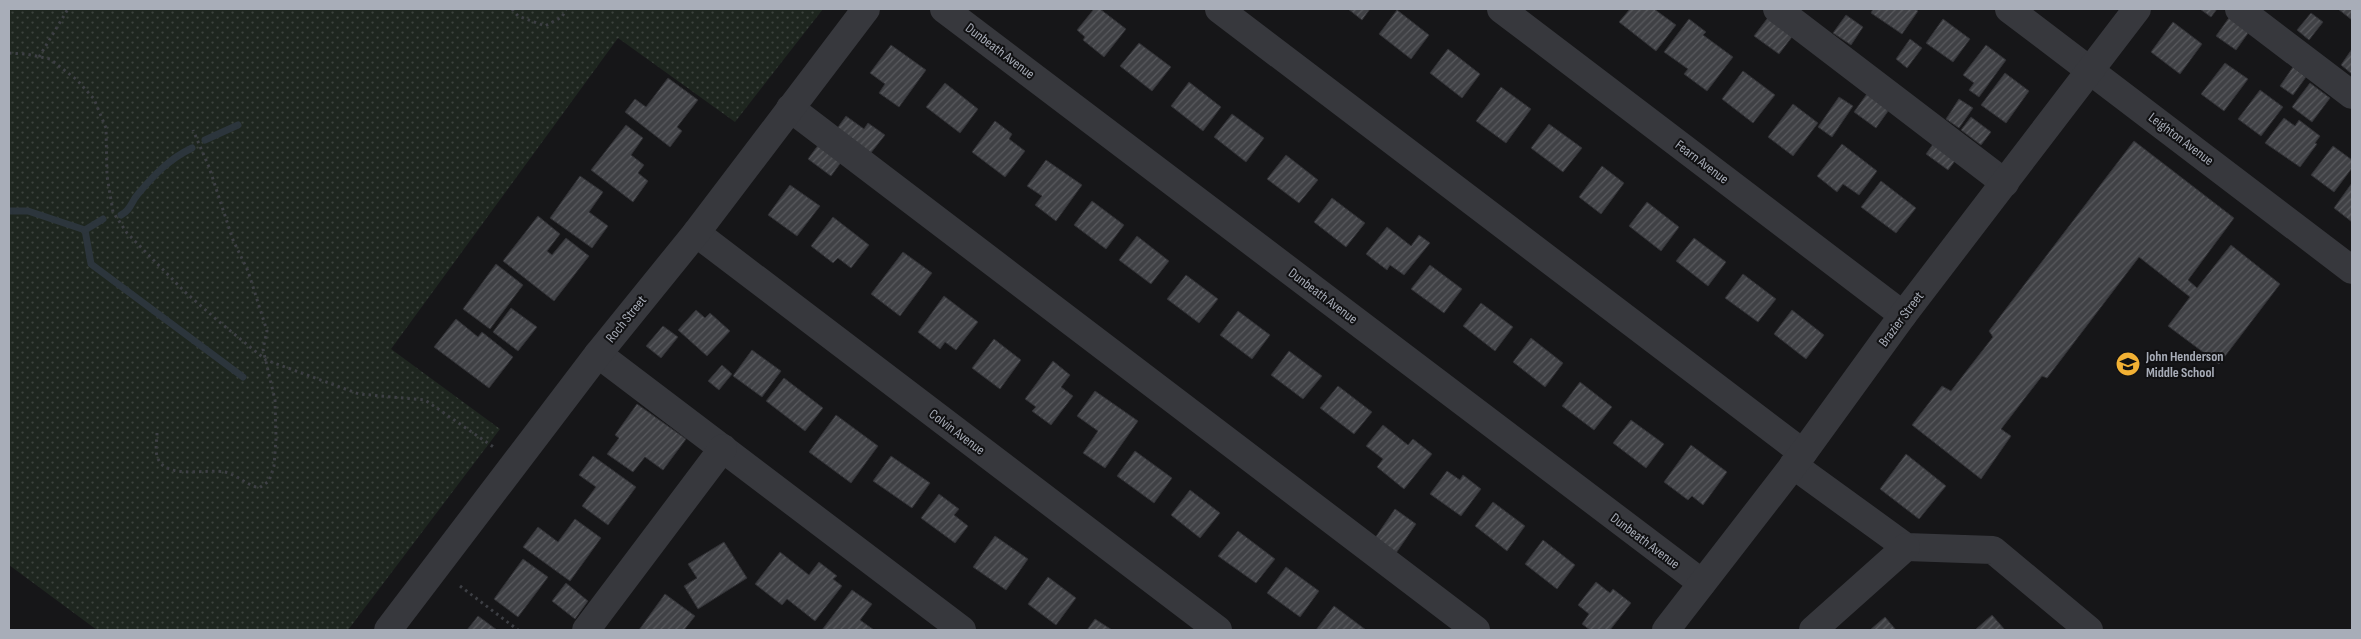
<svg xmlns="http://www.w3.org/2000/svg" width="2361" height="639" font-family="'Sofia Sans Condensed',sans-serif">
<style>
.grass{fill:url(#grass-dots)}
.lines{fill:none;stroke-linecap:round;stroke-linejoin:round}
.stream{stroke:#2c353c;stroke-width:7}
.building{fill:url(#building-hatch);stroke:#303034}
.path{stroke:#3d3f44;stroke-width:3;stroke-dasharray:2.5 4;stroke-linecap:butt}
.minor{stroke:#37383d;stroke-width:28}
.labels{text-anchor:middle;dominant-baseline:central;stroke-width:4;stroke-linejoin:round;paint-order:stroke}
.street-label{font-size:14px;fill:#a8adb8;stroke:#111113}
.poi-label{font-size:14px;font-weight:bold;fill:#a8adb8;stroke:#111113;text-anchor:start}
</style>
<defs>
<pattern id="grass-dots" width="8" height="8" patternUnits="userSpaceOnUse" patternTransform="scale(1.25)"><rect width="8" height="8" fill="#1e261f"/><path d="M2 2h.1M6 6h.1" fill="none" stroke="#3c433d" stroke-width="1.8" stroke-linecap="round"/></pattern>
<pattern id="building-hatch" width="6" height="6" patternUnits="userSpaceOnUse" patternTransform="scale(1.25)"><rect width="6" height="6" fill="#404145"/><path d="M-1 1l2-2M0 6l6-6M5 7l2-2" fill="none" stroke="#595a5e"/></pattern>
</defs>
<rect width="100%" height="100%" fill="#161618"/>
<polygon class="grass" points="9,9 823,9 735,122 618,38 391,349 500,429 348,630 97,630 9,565"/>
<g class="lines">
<g class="stream">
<polyline points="205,140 238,125"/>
<polyline points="9,211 28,211 85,230 91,264 243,377"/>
<path d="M121 215C131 210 131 202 138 194 154 175 169 159 192 148"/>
<polyline points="85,230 103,219"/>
</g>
</g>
<g class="building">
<polygon points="1094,9 1100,9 1126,29 1104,57 1083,40 1085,37 1077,30"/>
<polygon points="1348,9 1370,9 1362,20"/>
<polygon points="1630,9 1654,9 1676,25 1656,51 1619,22"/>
<polygon points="1873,9 1915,9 1918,11 1902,34 1871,13"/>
<polygon points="2200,9 2217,9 2211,17"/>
<polygon points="2338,9 2352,9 2352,20"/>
<polygon points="1397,10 1429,35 1411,59 1379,34"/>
<polygon points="2311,13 2323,22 2309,40 2297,30"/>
<polygon points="1770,15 1795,33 1779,54 1754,36"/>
<polygon points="1846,15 1863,27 1851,45 1833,33"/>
<polygon points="2231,15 2251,29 2236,50 2216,36"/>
<polygon points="1689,19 1706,32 1703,35 1733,57 1707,91 1684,74 1688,69 1664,52"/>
<polygon points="1943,19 1970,39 1953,62 1926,43"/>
<polygon points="2173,22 2202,44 2180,74 2151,52"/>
<polygon points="1910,39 1922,48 1907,68 1896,59"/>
<polygon points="1139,43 1171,67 1152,91 1120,66"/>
<polygon points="891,45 926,70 899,107 879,93 885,84 870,73"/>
<polygon points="1986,45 2006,60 1979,97 1969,90 1974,83 1963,75"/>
<polygon points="1448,49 1480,74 1462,98 1430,73"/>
<polygon points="2352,49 2352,74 2341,65"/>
<polygon points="2225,63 2248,79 2224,111 2201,94"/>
<polygon points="2293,67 2306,77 2293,95 2280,86"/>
<polygon points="1743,71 1775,95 1753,123 1722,99"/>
<polygon points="2005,73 2029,91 2006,123 1981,105"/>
<polygon points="668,78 698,100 677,127 682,131 670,147 625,112 635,99 646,107"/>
<polygon points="1189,82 1221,107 1203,131 1171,106"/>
<polygon points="945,83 978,109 960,133 926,107"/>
<polygon points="2310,83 2330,98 2312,122 2292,107"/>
<polygon points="1501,87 1531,109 1506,143 1476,121"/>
<polygon points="2260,90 2283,107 2261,136 2238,119"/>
<polygon points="1869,91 1891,107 1876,128 1854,112"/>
<polygon points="1839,97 1853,106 1832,137 1818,127"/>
<polygon points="1959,99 1973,108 1959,128 1946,119"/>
<polygon points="1793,104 1818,123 1793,156 1768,137"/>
<polygon points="1232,114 1264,138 1246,162 1214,137"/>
<polygon points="846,116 864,129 868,123 885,135 870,154 836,130"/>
<polygon points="1971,117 1991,132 1981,145 1961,130"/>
<polygon points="2284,118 2295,126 2299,120 2320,136 2315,143 2317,144 2300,167 2265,143"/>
<polygon points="995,121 1012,134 1009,139 1025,151 1005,177 972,152"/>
<polygon points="1549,124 1582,148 1563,172 1531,148"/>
<polygon points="626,125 643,138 631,155 644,165 638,173 648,181 633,202 591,170"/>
<polygon points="1936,140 1958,157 1948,170 1926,154"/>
<polygon points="2134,141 2234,218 2188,280 2197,288 2231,245 2280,284 2219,364 2168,326 2190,297 2139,257 2047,378 2042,376 2001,429 2011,436 1981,479 1912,425 1942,386 1951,391 1993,337 1989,331"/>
<polygon points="819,144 842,161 831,176 808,159"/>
<polygon points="1842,144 1877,171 1859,195 1843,184 1837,192 1817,176"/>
<polygon points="2333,146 2352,160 2352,168 2334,192 2311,175"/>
<polygon points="1286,155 1318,180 1299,203 1267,179"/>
<polygon points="1046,160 1082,185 1056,221 1035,205 1042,196 1027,186"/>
<polygon points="1602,166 1624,183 1601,214 1579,197"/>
<polygon points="580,176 603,192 589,212 608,226 592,248 550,218"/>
<polygon points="1881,181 1916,208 1896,233 1861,207"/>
<polygon points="2352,183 2352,222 2334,208"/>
<polygon points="790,185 820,206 797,236 768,215"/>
<polygon points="1332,198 1365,223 1346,247 1314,222"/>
<polygon points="1092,201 1124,225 1106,249 1074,225"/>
<polygon points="1647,202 1679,227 1661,251 1629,226"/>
<polygon points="538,216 560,234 547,251 552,255 566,238 589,256 554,301 503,261"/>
<polygon points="833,217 869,245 851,268 838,258 833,263 811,246"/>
<polygon points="1387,227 1411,246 1419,235 1430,243 1404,275 1390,265 1387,270 1366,254"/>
<polygon points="1137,236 1169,261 1151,284 1119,260"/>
<polygon points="1694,238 1726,262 1708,286 1676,261"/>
<polygon points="903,252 932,273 900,316 871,294"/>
<polygon points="496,264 523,285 490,329 463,309"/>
<polygon points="1430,265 1462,289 1444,313 1411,289"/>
<polygon points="1743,274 1776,299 1758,322 1725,298"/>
<polygon points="1186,275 1218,299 1199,323 1167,299"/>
<polygon points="944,296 978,322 956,350 945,342 940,349 918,332"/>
<polygon points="1481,303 1513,327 1495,351 1463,326"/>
<polygon points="511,308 537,327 518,351 493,332"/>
<polygon points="696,310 705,318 710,313 730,331 707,356 678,330"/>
<polygon points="1792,310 1824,335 1806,359 1774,334"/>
<polygon points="1238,311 1270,335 1252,359 1220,335"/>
<polygon points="456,319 478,337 482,332 513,357 489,388 434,347"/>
<polygon points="663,326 678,337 661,358 646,346"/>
<polygon points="1531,338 1563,363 1545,387 1513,362"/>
<polygon points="994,339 1021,360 1000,389 972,368"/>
<polygon points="752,350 781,371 762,397 733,376"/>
<polygon points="1289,351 1322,376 1303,399 1271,375"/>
<polygon points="1053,361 1070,375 1061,387 1073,396 1051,425 1032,411 1036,407 1025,399"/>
<polygon points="722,365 732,374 719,390 708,381"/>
<polygon points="784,378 823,408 805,431 766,401"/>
<polygon points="1580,382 1612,407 1594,430 1562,406"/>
<polygon points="1338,386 1372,412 1354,434 1320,408"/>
<polygon points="1095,391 1138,421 1105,468 1083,453 1098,431 1077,416"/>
<polygon points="637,404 686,439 663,470 645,457 633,472 607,454 619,438 615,435"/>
<polygon points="836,415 878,446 851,483 809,452"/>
<polygon points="1631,420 1664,444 1646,468 1613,443"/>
<polygon points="1383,425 1408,445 1413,439 1432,454 1404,489 1377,467 1383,459 1366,446"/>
<polygon points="1691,445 1727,472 1703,505 1692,496 1688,500 1664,482"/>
<polygon points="1135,451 1172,478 1154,503 1117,476"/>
<polygon points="1906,454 1946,486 1919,519 1880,489"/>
<polygon points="593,456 636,487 608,525 582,506 596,487 579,475"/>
<polygon points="891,456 930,483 912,508 873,481"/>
<polygon points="1447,471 1460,480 1463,475 1481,489 1461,516 1430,494"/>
<polygon points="1190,490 1220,513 1200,538 1171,515"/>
<polygon points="939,494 959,509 954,515 968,526 955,543 921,518"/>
<polygon points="1493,502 1525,526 1507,551 1475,526"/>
<polygon points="1395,509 1416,524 1396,553 1375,538"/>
<polygon points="575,519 601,538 570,581 523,547 538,527 558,542"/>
<polygon points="1238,531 1275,559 1256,583 1218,556"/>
<polygon points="995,536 1028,559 1006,590 973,567"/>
<polygon points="1543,540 1575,565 1557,589 1525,564"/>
<polygon points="724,542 747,578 698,609 684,586 697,578 688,564"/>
<polygon points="780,552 809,575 819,562 837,576 833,579 842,586 815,621 787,599 782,605 755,584"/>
<polygon points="523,559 548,577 518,617 494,599"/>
<polygon points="1286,567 1319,591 1300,617 1267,593"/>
<polygon points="1048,577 1076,598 1056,625 1028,604"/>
<polygon points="1596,582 1610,593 1613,589 1631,603 1610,630 1590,630 1582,624 1589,614 1578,605"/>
<polygon points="566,583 588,601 575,619 552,601"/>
<polygon points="852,590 872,604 860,620 874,630 822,630"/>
<polygon points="665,594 695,616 684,630 639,630"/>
<polygon points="1334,606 1366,630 1316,630"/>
<polygon points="1992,615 2005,630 1975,630"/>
<polygon points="478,616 497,630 467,630"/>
<polygon points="1885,617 1896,630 1870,630"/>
<polygon points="1095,619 1112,630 1087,630"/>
</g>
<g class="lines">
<g class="path">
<polyline points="512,9 518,16 545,26 562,17 566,9"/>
<polyline points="9,53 26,54 50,59 77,80 94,99 106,128 107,176 113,212 127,233 185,292 217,320 266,360 359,394 425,400 495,448"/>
<polyline points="39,57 68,9"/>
<path d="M157 433C157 440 155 449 157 456 164 481 207 468 225 472 237 475 245 484 259 488L269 481 274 466 276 439 275 400 263 349 267 331 248 271 233 240 209 167 193 130"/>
<polyline points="460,586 518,630"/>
</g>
<g class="minor">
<polyline points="944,9 1702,583"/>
<polyline points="1219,9 1803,453"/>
<polyline points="1501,9 1903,315"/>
<polyline points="1777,9 2005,183"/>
<polyline points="2009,9 2352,270"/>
<polyline points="2239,9 2352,95"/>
<polyline points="790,108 1476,630"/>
<polyline points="696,233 1218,630"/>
<polyline points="598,354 962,630"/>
<polyline points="1793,465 1906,547 1993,550 2089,630"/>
<polyline points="388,630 598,354 696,233 866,9"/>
<polyline points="586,630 723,448"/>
<polyline points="1666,630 1803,453 1903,315 2137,9"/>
<polyline points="1813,630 1906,547"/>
</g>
</g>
<defs>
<symbol id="school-disc" viewBox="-11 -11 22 22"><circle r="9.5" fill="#f2b134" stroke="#111113"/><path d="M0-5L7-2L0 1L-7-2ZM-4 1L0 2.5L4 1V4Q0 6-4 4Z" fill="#111"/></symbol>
</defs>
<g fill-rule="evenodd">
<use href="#school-disc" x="2114" y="350" width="28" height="28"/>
</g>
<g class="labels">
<g class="street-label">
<text transform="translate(1000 51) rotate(37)">Dunbeath Avenue</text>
<text transform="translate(2181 139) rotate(37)">Leighton Avenue</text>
<text transform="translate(1702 162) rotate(37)">Fearn Avenue</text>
<text transform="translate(1323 296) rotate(37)">Dunbeath Avenue</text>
<text transform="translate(626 319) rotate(-51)">Roch Street</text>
<text transform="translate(1901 319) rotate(-53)">Brazier Street</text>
<text transform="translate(957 432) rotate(37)">Colvin Avenue</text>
<text transform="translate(1645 541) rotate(37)">Dunbeath Avenue</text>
</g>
<g class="poi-label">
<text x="2146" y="356">John Henderson<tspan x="2146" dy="16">Middle School</tspan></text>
</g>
</g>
<rect width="2361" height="639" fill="none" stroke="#a8adb8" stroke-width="20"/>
</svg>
